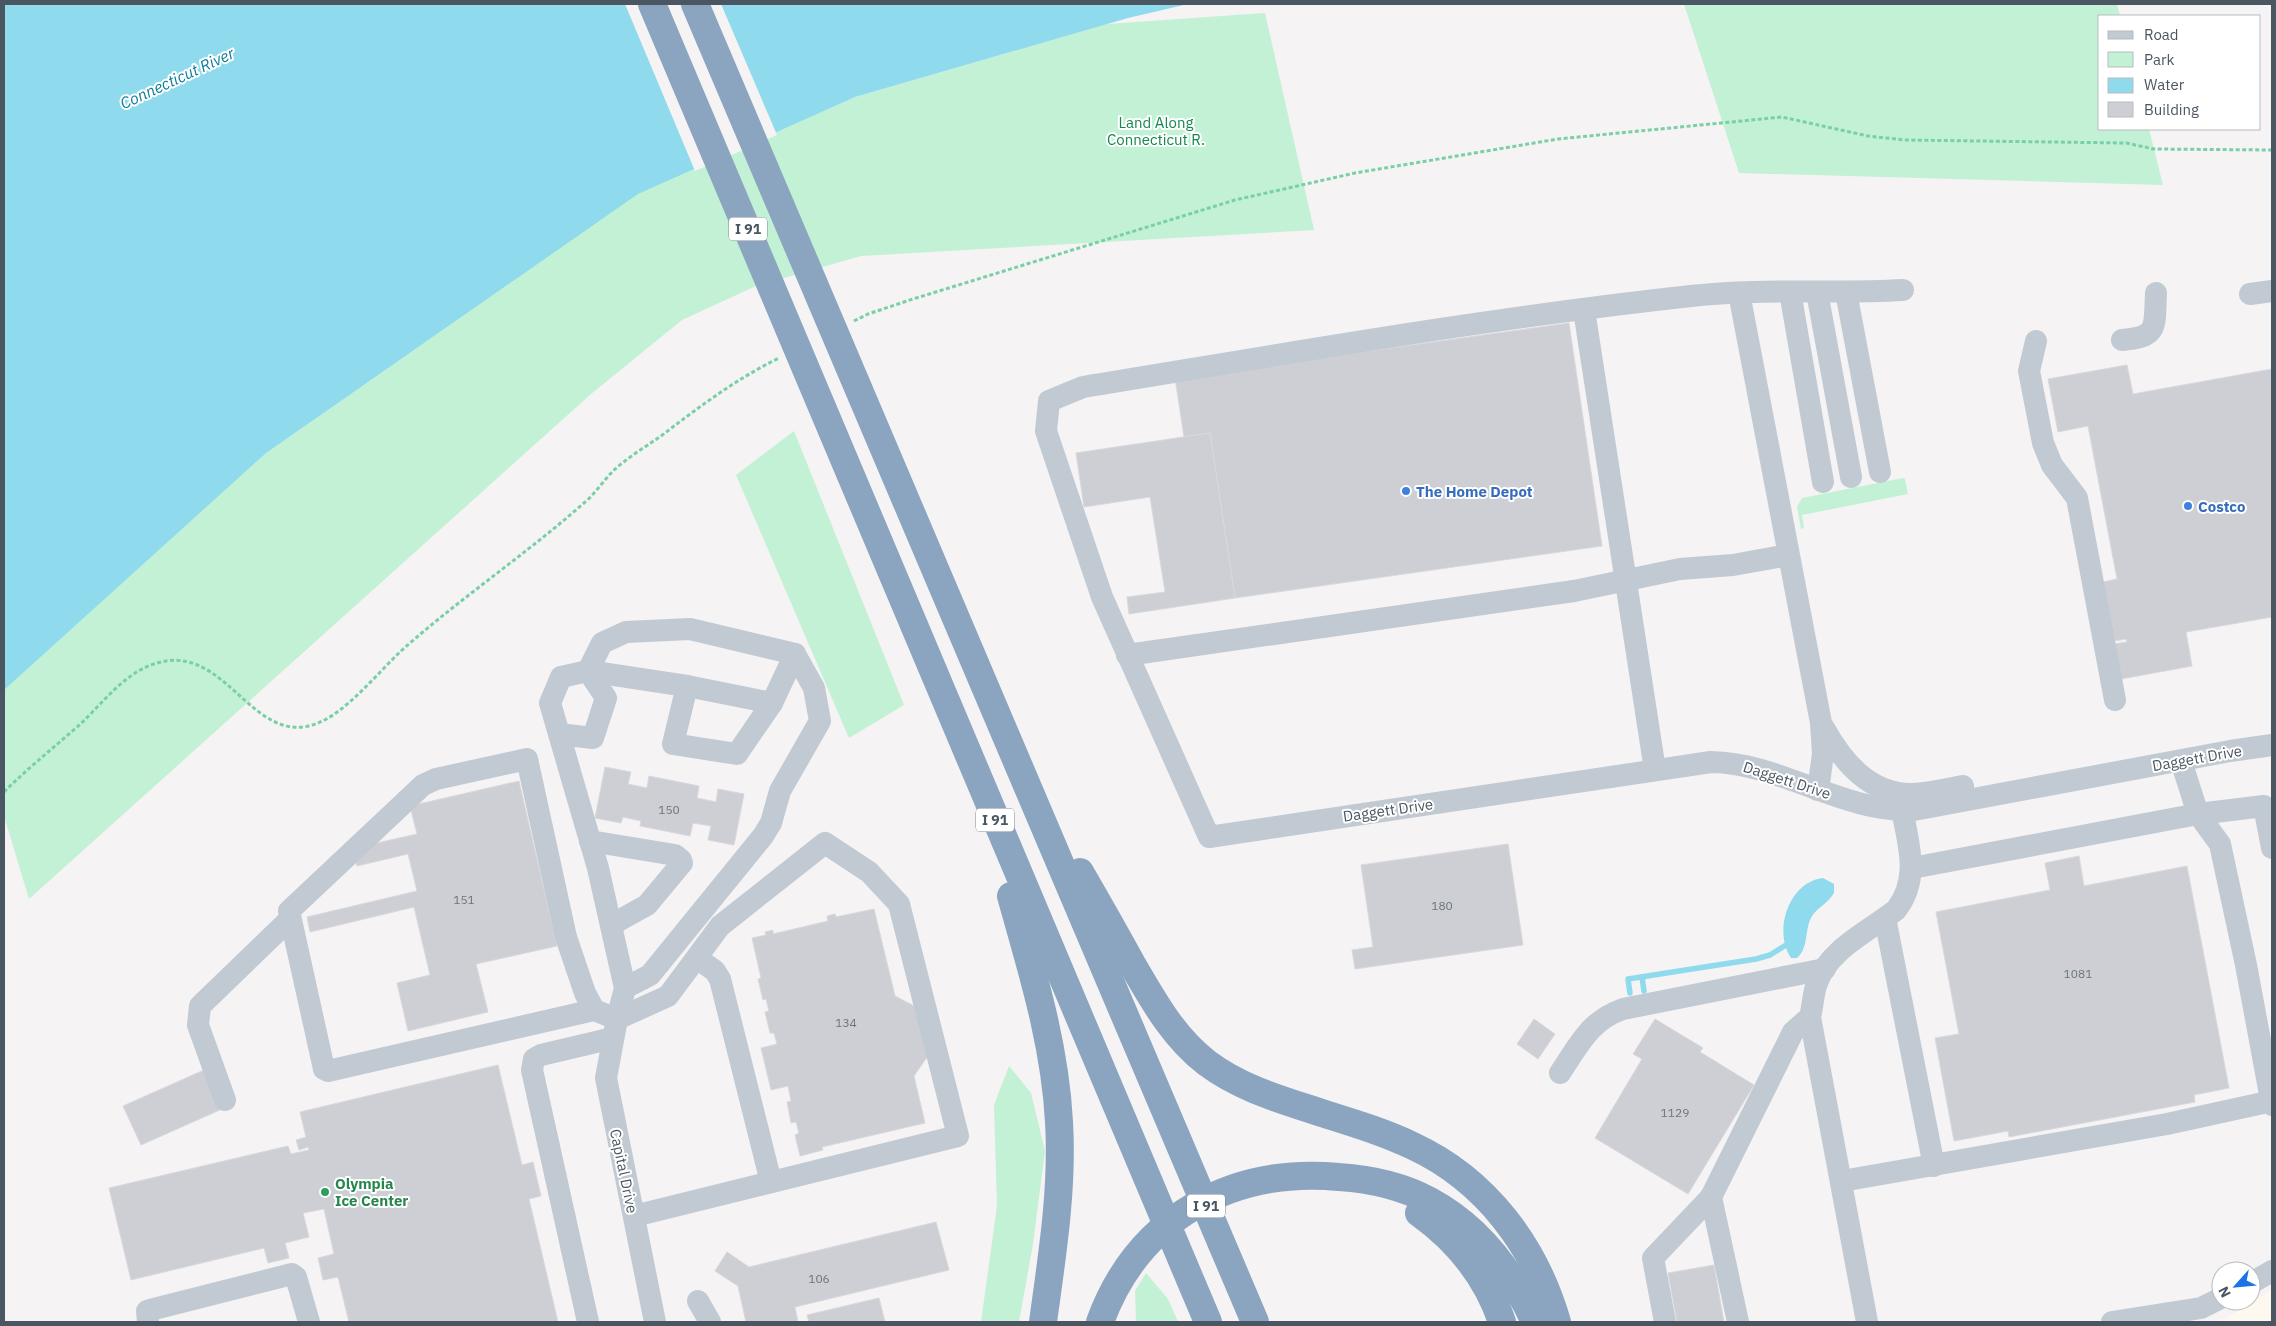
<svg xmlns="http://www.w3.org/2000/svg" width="2276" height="1326" font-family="'IBM Plex Sans',sans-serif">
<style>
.commercial{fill:#fdf9ef}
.green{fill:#c3f1d5}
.water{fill:#90daee}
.pier{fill:#f5f3f3}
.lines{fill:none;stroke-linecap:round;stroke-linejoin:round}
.stream{stroke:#90daee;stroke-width:5.5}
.building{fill:#cdcfd5;stroke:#d7d9de}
.path{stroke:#7ad0a6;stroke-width:3;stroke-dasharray:4 2.5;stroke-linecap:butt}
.minor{stroke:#c1cad2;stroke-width:22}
.highway{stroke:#8ba5c1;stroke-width:28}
.shop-dot{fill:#3f7fe0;stroke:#fff;stroke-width:2}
.leisure-dot{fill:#2e9e5b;stroke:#fff;stroke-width:2}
.labels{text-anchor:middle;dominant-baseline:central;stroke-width:4;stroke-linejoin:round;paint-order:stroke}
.number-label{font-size:12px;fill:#6b747e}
.shield{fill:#fff;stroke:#808990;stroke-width:1}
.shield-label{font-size:14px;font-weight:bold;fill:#4a5661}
.park-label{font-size:15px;fill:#17864f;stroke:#fff}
.shop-label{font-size:15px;font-weight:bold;fill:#366cbe;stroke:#fff;text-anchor:start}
.street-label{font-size:15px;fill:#4a5661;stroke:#fff}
.leisure-label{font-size:15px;font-weight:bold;fill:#27864d;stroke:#fff;text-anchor:start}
.water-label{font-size:16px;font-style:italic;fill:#0c7c9b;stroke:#fff}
</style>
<rect width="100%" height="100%" fill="#f5f3f3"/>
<polygon class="commercial" points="2272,1290 2272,1322 2215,1322 2221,1321"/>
<g class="green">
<polygon points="1684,4 2117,4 2120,16 2100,16 2100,129 2149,129 2163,185 1739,173"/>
<polygon points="1265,13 1314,230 861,256 756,286 682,320 591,394 29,899 4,816 4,685 447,264 855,97 1107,24"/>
<polygon points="794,431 904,705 849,738 736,475"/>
<polygon points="1903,478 1905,479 1908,494 1802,515 1804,528 1801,529 1797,507 1802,498"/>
<polygon points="1009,1066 1031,1093 1045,1151 1033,1244 1019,1322 981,1322 997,1206 994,1105"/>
<polygon points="1146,1273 1168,1299 1178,1322 1136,1322 1135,1291"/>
</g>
<g class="water">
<polygon points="4,4 1188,4 1128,18 855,97 638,194 266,453 4,690"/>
<path d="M1823 878 1834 884V893C1828 904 1815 908 1810 920 1805 932 1808 949 1797 958H1791C1773 932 1788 882 1823 878Z"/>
</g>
<polygon class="pier" points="625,4 721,4 777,135 695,171"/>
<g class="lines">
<g class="stream">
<polyline points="1642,977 1644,991"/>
<polyline points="1630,993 1628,979 1756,959 1770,955 1786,945"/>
</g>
</g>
<g class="building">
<polygon points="1569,323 1602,546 1235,598 1210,433 1184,437 1175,378"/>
<polygon points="2127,365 2133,394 2272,369 2272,617 2186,632 2192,666 2121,679 2114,644 2127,642 2126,639 2114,641 2103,582 2117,579 2088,426 2058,432 2048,379"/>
<polygon points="1210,433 1235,598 1129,614 1127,597 1165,592 1150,497 1084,507 1076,453"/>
<polygon points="605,767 631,772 628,784 647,788 649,776 699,786 697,798 716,802 718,789 744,794 734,845 708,840 711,826 693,823 690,836 640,826 641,821 623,817 621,823 595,818"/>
<polygon points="519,781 557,946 476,964 488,1012 408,1031 397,983 430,975 414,907 310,932 307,917 417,891 408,854 357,866 355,859 368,845 417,834 410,806"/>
<polygon points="1508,844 1523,945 1355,969 1352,950 1373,947 1361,865"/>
<polygon points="2079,856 2084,886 2187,866 2229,1088 2194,1095 2195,1102 2009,1137 2008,1131 1954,1141 1935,1038 1959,1034 1936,912 2050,890 2045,863"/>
<polygon points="874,909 895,996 920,1009 932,1050 914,1076 925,1123 822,1147 823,1150 800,1156 795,1135 799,1133 796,1122 791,1123 787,1102 791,1101 788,1086 771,1090 761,1048 777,1044 774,1033 770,1033 765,1012 769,1011 766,999 763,1000 758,979 761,978 752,938 766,935 765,932 773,930 773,934 828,921 827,916 835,914 836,917"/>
<polygon points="1534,1019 1555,1034 1538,1059 1517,1044"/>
<polygon points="1655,1019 1703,1048 1700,1052 1754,1085 1688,1194 1595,1138 1642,1059 1633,1054"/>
<polygon points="498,1065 522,1165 533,1162 541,1196 529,1199 558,1322 349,1322 338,1277 323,1280 318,1258 334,1254 324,1209 303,1213 309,1237 285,1243 289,1258 268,1263 264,1248 131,1280 109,1188 288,1146 291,1154 309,1150 308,1147 299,1150 296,1140 306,1137 300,1112"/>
<polygon points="204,1070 222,1109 141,1145 123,1106"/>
<polygon points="936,1222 949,1270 795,1307 798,1322 746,1322 738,1286 715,1271 727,1252 749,1267"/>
<polygon points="1714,1265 1724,1322 1677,1322 1668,1273"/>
<polygon points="879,1298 885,1322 809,1322 807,1315"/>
</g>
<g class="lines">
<g class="path">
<polyline points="854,321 868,314 913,299 1235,200 1355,173 1558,139 1782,117 1868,136 1905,140 2126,143 2154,149 2272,150"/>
<path d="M4 792C27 769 52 749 77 727 103 704 125 670 161 662 233 645 257 765 333 715 358 698 379 672 401 651 459 599 525 555 584 503 595 494 603 481 613 471 627 458 645 447 661 436 699 407 736 379 779 358"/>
</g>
<g class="minor">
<path d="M1903 290C1833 294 1762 288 1691 296 1488 318 1285 354 1083 387L1049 401 1046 431 1102 597 1209 837 1711 762C1782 763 1842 813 1914 810L2230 751 2272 745"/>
<polyline points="1790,292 1823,482"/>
<polyline points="1817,292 1851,477"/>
<polyline points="1846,292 1880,472"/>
<polyline points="1739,293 1821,723 1823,754 1818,790"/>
<polyline points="2250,294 2272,291"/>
<polyline points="1584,310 1655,770"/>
<path d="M2122 340C2160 337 2154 326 2156 293"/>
<polyline points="2036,341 2029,371 2043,443 2052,465 2077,498 2115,700"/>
<polyline points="1127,655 1574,591 1680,569 1733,565 1788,555"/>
<polyline points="588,671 687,686 673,744 737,754 772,703 795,654"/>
<polyline points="687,686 772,703"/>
<path d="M1824 728C1843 762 1870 795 1913 794 1930 793 1947 789 1963 786"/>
<polyline points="559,734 593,738 606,698 588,671"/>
<polyline points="2181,761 2198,814 2220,844 2246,965 2272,1105"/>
<polyline points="590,841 675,855 681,860 682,863 647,905 611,925"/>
<polyline points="1912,868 2198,814 2264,806 2272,848"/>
<polyline points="1885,918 1934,1166"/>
<polyline points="697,958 715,971 720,979 771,1182"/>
<polyline points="625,988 650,975 763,836 771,823 780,791 820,721 814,688 795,654 690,629 626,632 602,643 588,671 561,677 550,703 598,868 625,988 617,1019 606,1078 655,1322"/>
<polyline points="594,1010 328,1071 324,1069 289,911 423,785 436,779 527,759 566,937 585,993 594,1010 617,1019 668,996 720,926 825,843 869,872 899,904 958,1136 634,1216"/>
<path d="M1560 1073C1579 1045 1589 1021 1623 1009L1825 969"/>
<polyline points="225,1100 198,1025 200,1006 290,919"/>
<polyline points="1842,1181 2167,1124 2272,1101"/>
<polyline points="2251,1283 2272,1271"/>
<polyline points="698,1301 710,1322"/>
<polyline points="148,1322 147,1311 150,1310 292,1274 296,1277 309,1322"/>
<polyline points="588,1322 532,1070 534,1059 541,1055 613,1038"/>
<polyline points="1665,1322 1653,1258 1711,1197"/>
<polyline points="1738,1322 1711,1197 1793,1032 1810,1017"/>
<path d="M1867 1322 1810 1017C1813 1006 1813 993 1817 983 1829 949 1869 931 1896 910 1920 879 1909 846 1902 810"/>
<polyline points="2112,1322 2201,1308 2221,1298"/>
</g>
<g class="highway">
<polyline points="652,4 1208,1322"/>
<polyline points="695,4 1255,1322"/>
<path d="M1080 872C1098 903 1115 933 1132 964 1153 1000 1173 1037 1207 1063 1243 1090 1286 1101 1328 1115 1357 1124 1386 1133 1413 1146 1486 1180 1535 1246 1557 1322"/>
<path d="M1011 896C1032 971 1055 1044 1059 1122 1063 1189 1052 1256 1043 1322"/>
<path d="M1419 1213C1458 1241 1487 1277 1502 1322"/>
<path d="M1100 1322C1138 1218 1231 1167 1339 1177 1370 1179 1402 1186 1430 1201 1480 1228 1512 1272 1535 1322"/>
</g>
</g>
<g class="shop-dot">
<circle cx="1406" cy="491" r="5"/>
<circle cx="2188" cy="506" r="5"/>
</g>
<circle class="leisure-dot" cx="325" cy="1192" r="5"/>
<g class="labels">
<g class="number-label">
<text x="669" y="809">150</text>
<text x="464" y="899">151</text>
<text x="1442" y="905">180</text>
<text x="2078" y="973">1081</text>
<text x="846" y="1022">134</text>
<text x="1675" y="1112">1129</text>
<text x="819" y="1278">106</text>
</g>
<g class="shield">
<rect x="729" y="217.5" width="38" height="23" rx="4"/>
<rect x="976" y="808.5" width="38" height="23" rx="4"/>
<rect x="1187" y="1194.5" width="38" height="23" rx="4"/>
</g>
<g class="shield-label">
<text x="748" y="229">I 91</text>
<text x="995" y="820">I 91</text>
<text x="1206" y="1206">I 91</text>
</g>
<g class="park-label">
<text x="1156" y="122">Land Along<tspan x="1156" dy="17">Connecticut R.</tspan></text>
</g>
<g class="shop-label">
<text x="1416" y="491">The Home Depot</text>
<text x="2198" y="506">Costco</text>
</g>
<g class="street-label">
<text transform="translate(2197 758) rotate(-10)">Daggett Drive</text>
<text transform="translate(1787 780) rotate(18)">Daggett Drive</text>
<text transform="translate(1388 810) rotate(-8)">Daggett Drive</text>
<text transform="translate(624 1171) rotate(78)">Capital Drive</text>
</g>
<g class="leisure-label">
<text x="335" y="1183">Olympia<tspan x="335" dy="17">Ice Center</tspan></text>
</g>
<g class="water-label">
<text transform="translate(177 78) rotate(-25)">Connecticut River</text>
</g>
</g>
<rect width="2276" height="1326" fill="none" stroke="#4a5661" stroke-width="10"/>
<rect x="2098" y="15" width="162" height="115" fill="#ffffff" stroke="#b7bbc0"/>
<rect x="2108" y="31" width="25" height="8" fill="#c1cad2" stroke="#b7bbc0"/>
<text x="2144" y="40" font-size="15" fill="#4a5661">Road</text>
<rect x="2108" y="52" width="25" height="15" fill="#c3f1d5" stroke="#b7bbc0"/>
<text x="2144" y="65" font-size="15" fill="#4a5661">Park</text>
<rect x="2108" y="78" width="25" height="15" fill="#90daee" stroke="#b7bbc0"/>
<text x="2144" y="90" font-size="15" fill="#4a5661">Water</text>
<rect x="2108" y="102" width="25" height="15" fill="#cdcfd5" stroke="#b7bbc0"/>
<text x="2144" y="115" font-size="15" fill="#4a5661">Building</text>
<g transform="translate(2236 1286) rotate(243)"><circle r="24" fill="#ffffff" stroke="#b7bbc0"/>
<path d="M0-4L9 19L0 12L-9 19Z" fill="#1a73e8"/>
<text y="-8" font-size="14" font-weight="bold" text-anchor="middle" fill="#4a5661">N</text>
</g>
</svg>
